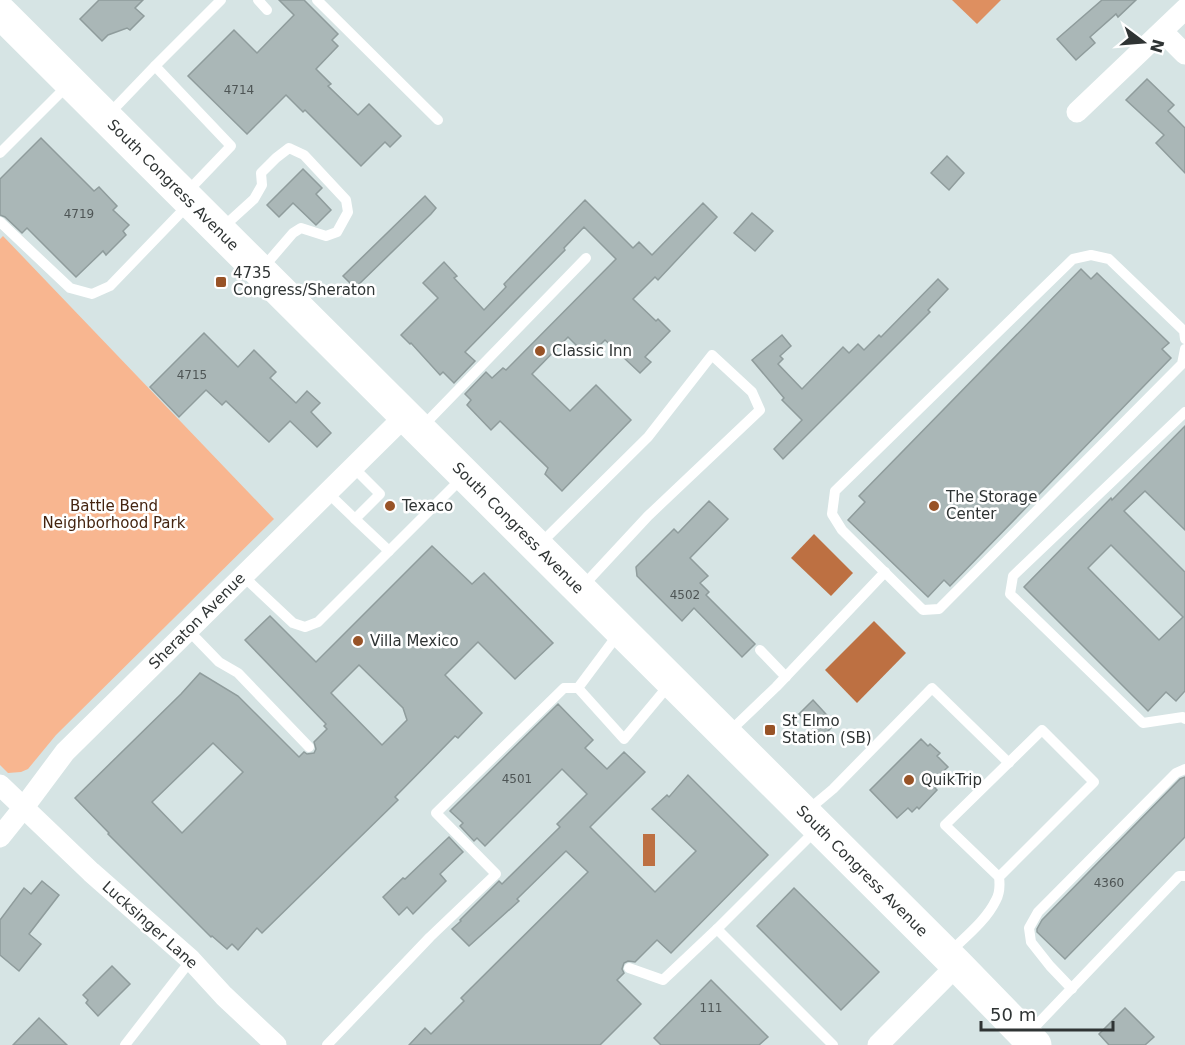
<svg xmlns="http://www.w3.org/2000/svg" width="1185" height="1045" font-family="'DejaVu Sans',sans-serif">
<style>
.green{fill:#f8b690}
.forest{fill:#de8f60}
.water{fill:#bd7042}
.building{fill:#aab7b7;stroke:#8f9c9c;stroke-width:1.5;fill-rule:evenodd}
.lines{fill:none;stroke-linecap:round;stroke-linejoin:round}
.service{stroke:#fff;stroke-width:10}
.minor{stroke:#fff;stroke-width:21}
.primary{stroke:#fff;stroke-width:33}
.poi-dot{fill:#985327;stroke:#fff;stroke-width:2}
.labels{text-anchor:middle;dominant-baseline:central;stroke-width:5;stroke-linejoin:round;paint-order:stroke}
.number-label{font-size:12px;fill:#4e5555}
.street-label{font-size:15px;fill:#2f3434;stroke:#fff}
.poi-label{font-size:15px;fill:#2f3434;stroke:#fff;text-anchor:start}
.park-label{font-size:15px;fill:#442410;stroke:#fff}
</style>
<rect width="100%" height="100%" fill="#d6e4e4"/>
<polygon class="green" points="3,236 274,519 56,735 28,769 21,772 8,773 0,765 0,239"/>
<polygon class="forest" points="952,0 1001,0 977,24"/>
<g class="water">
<polygon points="814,534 853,573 831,596 791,558"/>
<polygon points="874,621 906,653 857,703 825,670"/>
<rect x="643" y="834" width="12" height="32"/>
</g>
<g class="building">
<polygon points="99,0 143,0 135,8 144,16 130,30 127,28 108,35 102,41 80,19"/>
<polygon points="279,0 304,0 338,34 332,40 338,46 316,69 331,84 328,86 358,115 369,104 401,136 390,147 385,142 361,166 305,110 303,112 286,95 247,134 188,76 234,30 257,53 294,15"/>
<polygon points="1102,0 1136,0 1118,17 1116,14 1090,37 1095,43 1076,60 1057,39"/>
<polygon points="1147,79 1174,105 1168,111 1185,128 1185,173 1156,143 1164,135 1126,100"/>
<polygon points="41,138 94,191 99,187 117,206 113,210 129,225 123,231 126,235 106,255 103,251 76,277 27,228 22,233 5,217 0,215 0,179"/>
<polygon points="947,156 964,173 949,190 931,173"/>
<polygon points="303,169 322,188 316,194 331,210 316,225 293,203 279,217 267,205"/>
<polygon points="425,196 436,208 431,214 355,288 343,276"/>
<polygon points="585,200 633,248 639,242 652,255 703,203 717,217 658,280 655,277 633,299 656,321 658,319 670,331 645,357 651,362 640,373 605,340 588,357 568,337 532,374 570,411 596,385 631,420 562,491 545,474 548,468 500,421 491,430 467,405 471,400 465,394 486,372 492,378 503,368 506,370 616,259 584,227 564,248 565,250 467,350 465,352 475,361 454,383 443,372 440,375 411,343 410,344 401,335 438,298 423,283 444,262 457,276 454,278 484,310 506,287 504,284"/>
<polygon points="752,213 773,231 755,251 734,233"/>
<polygon points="1081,269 1091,279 1097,273 1169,343 1162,349 1171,358 950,586 944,580 928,597 848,520 865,502 859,496"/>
<polygon points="938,279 948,289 928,310 930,312 783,459 774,449 802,420 782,400 784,398 752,360 782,335 791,346 780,356 783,359 778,364 802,389 843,347 849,353 858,344 864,350 879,335 881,337"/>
<polygon points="204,333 238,367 254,350 276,372 270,378 296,403 307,391 320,403 311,412 331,433 317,447 290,421 269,442 226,401 222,405 206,390 179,417 150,387"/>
<path d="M1185 426V530L1145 491 1124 511 1185 572V691L1176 701 1166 692 1148 711 1024 587 1111 498 1112 500ZM1111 545 1183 617 1159 640 1088 568Z"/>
<polygon points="709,501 728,519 690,558 708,576 700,583 709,592 706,595 755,644 742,657 694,608 682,621 637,576 636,567 674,529 678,533"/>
<path d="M432 546 472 584 484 573 553 643 515 679 478 642 445 675 482 713 458 738 455 736 395 797 398 800 262 933 257 928 238 950 232 944 227 949 212 936 211 937 108 834 109 833 75 798 181 694 200 673 238 696 299 757 304 752 307 754 314 753 316 749 314 742 327 729 324 726 326 724 245 640 270 616 316 662ZM359 665 403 708 407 720 382 745 331 693ZM213 743 243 772 182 833 152 802Z"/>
<polygon points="813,700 835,724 822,737 799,714"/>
<polygon points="558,704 593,740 585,748 607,769 624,752 645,772 590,827 655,892 696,851 652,809 667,795 669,797 688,775 768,855 671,953 657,940 635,962 628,961 624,963 622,969 624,973 617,980 641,1004 600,1045 409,1045 425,1028 431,1034 464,1001 461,998 588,872 566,851 517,899 519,901 469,946 452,929 461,921 460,920 499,881 502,884 560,827 557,824 587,794 562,769 485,846 477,838 474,841 460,826 463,823 450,811"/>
<polygon points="921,739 928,746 930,744 940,753 937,756 948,767 936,778 940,782 935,788 937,790 919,809 917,807 912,812 908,808 897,818 870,790"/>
<polygon points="1185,777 1185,837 1065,959 1037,932 1037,929 1042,920 1180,779"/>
<polygon points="449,837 463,852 440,874 446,881 413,914 407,907 399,915 383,897 403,878 405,879"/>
<polygon points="42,881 59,895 29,934 41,944 19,971 0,955 0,920 24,888 31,894"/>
<polygon points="794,888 879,972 841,1010 757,926"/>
<polygon points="112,966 130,984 98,1016 86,1003 88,1000 83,995"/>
<polygon points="711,980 768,1037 759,1045 661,1045 654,1038"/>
<polygon points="1125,1008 1154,1037 1145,1045 1109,1045 1099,1034"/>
<polygon points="39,1018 67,1045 13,1045"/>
</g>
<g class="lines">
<g class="service">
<polyline points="258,0 267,10"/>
<polyline points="317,0 438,120"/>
<polyline points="155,66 231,146 187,192"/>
<polyline points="108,115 155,66 221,0"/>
<polyline points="0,153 68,85"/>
<polyline points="0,222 70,288 92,294 110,286 188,205"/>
<polyline points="221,229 254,199 262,185 261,173 276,158 289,148 304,155 346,200 348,212 337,232 326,236 301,228 293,233 262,269"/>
<polyline points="1185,339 1184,331 1109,259 1091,255 1073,259 835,491 832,514 842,530 923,610 939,609 1182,364 1185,349"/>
<polyline points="1185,412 1013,576 1010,594 1143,723 1183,717 1185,719"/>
<polyline points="422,427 586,258"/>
<polyline points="327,492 355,519 380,494 353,467"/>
<polyline points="355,519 389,551"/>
<polyline points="540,544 648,437 712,355 752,392 760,410 648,516 582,587"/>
<polyline points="243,576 293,623 305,627 318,622 463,477"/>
<polyline points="188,630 219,662 238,673 309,747"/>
<polyline points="619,633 578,688 624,739 669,685"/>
<polyline points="760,650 786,677"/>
<polyline points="728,733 776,687 885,572"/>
<polyline points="808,810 833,789 932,688 1009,763"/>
<polyline points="815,831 717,929 833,1045"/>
<path d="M949 953C965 937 986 921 996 900 1000 893 1000 885 999 877L945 825 1042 730 1094 782 999 877"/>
<polyline points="629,968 663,980 717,929"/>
<polyline points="1072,989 1050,966 1031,942 1029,928 1038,912 1176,773 1185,769"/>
<polyline points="1028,1034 1179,876 1185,876"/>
<polyline points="125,1045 191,960"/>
<polyline points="327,1045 430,937 496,874 436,813 564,688 578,688"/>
</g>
<g class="minor">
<polyline points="1163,32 1185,54"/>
<polyline points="1077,112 1185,9"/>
<polyline points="0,785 91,872 191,960 224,996 276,1045"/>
<polyline points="0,837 24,807 65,752 406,415"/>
<polyline points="878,1045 957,965"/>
</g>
<polyline class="primary" points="0,12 957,965 1035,1045"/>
</g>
<g class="poi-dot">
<rect x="215" y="276" width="12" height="12" rx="3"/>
<circle cx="540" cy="351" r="6"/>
<circle cx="390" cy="506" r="6"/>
<circle cx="934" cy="506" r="6"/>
<circle cx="358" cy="641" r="6"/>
<rect x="764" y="724" width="12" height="12" rx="3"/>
<circle cx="909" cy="780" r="6"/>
</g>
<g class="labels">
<g class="number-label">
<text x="239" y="90">4714</text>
<text x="79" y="214">4719</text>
<text x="192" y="375">4715</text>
<text x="685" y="595">4502</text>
<text x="517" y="779">4501</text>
<text x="1109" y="883">4360</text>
<text x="711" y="1008">111</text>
</g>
<g class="street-label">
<text transform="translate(173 185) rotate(45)">South Congress Avenue</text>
<text transform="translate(518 528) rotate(45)">South Congress Avenue</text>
<text transform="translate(197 621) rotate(-45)">Sheraton Avenue</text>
<text transform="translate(862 871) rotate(45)">South Congress Avenue</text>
<text transform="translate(150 925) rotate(42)">Lucksinger Lane</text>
</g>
<g class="poi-label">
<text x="233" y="273">4735<tspan x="233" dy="17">Congress/Sheraton</tspan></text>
<text x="552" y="351">Classic Inn</text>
<text x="946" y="497">The Storage<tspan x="946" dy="17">Center</tspan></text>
<text x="402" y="506">Texaco</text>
<text x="370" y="641">Villa Mexico</text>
<text x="782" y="721">St Elmo<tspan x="782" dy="17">Station (SB)</tspan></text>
<text x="921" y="780">QuikTrip</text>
</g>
<g class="park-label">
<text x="114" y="506">Battle Bend<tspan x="114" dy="17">Neighborhood Park</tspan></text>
</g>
</g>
<g transform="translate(1143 42) rotate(106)" stroke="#ffffff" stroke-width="4.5" paint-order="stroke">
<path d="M0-4.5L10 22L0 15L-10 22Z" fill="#2f3434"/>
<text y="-9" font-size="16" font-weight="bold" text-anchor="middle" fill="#2f3434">N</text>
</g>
<path d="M981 1021v9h132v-9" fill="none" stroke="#2f3434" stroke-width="3"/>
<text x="990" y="1021" font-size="18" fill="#2f3434" stroke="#ffffff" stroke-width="4.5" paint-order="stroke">50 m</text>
</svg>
